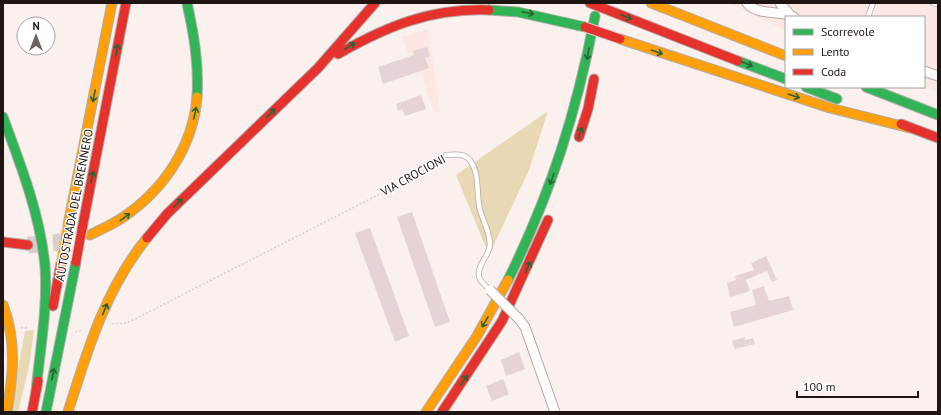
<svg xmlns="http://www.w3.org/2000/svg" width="941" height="415" font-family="'PT Sans',sans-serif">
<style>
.built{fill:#fce7e2}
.green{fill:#e8d9b4}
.building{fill:#e6d3d5}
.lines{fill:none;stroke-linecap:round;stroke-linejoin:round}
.highway-tunnel{stroke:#d9d0cd;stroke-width:17;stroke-dasharray:17 8;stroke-linecap:butt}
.lane-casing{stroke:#b3aba8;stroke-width:6}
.street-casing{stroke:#b3aba8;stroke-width:11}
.fast-casing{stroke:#b3aba8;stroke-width:11}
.slow-casing{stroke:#b3aba8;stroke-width:11}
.jam-casing{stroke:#b3aba8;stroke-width:11}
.path{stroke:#d5d2d1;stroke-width:1.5;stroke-dasharray:2 2;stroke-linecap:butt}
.lane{stroke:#fefdfc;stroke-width:4.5}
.street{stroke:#fefdfc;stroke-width:9}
.fast{stroke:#30b455;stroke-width:9}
.slow{stroke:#ff9f0a;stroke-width:9}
.jam{stroke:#e5322d;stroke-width:9}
.street-bridge-casing{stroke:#b3aba8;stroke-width:11;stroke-linecap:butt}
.slow-bridge-casing{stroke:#d5d0ce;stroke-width:11;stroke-linecap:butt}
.jam-bridge-casing{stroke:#d5d0ce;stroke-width:11;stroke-linecap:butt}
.street-bridge{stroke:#fefdfc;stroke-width:9}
.slow-bridge{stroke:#ff9f0a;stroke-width:9}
.jam-bridge{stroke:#e5322d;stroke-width:9}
.oneway{stroke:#286434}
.labels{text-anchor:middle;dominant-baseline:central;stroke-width:3;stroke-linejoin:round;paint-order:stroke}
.street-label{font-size:12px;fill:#1f1513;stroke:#fff}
</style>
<rect width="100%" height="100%" fill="#faf1ee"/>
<g class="built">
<polygon points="729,3 938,3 938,92 924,86 924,17 786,17 786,31"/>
<polygon points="428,29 440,111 434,114 417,58 408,52 402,37"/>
</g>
<g class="green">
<polygon points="548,111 529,170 489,255 456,175"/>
<polygon points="34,330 29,367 18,412 10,412 25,331"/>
</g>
<g class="building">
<polygon points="427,47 430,56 425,58 429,68 383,84 378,67 414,55 413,51"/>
<polygon points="421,95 426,109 405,116 402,109 398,111 396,104"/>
<polygon points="412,212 450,322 435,327 397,217"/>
<polygon points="370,228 409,336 395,342 355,233"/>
<polygon points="766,256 777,280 772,282 767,271 746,280 750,291 730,297 727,283 736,280 735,276 754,270 751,263"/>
<polygon points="764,286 769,301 789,296 793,310 734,327 730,312 756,305 752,290"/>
<polygon points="745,337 745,340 753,338 755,344 735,349 732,341"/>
<polygon points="519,352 525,369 506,376 501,360"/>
<polygon points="503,379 509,394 492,401 486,386"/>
</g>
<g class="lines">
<polyline class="highway-tunnel" points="28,245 54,243 79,238"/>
<defs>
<g id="lane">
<polyline points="933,3 936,4"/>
<polyline points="868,17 873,3"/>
<path d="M446 155C455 154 466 153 471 162 480 175 476 195 480 210 483 221 490 232 490 245 489 256 477 265 479 276 479 281 486 286 490 290"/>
</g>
<g id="street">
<path d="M747 3C757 16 780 10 794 17"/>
<polyline points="780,3 790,15"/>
<polyline points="924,71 938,76"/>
<polyline points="519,319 525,327 555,412"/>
</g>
<g id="fast">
<path d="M187 3C194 35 199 64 197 97"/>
<polyline points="489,10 518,12 585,27"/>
<polyline points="738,61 786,79"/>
<polyline points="806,87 837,99"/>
<polyline points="866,87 938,115"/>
<path d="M3 117C21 166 40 214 45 266 48 307 40 350 36 391"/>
<path d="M508 280C551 193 577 111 595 16"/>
<polyline points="46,412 76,262"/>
</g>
<g id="slow">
<polyline points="651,3 786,56"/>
<polyline points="620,39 830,108 910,128"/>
<polyline points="68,225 112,3"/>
<path d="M90 235C101 229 114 224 125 216 165 188 193 146 197 97"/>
<path d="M3 305C17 341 13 375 7 412"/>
<path d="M68 412C87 351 106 288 147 238"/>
<polyline points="426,412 477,336 508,280"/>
</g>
<g id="jam">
<polyline points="590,3 738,61"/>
<path d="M338 54C387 26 431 8 489 10"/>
<polyline points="901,124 938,138"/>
<polyline points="579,137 588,109 594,79"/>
<polyline points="82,229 126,3"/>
<polyline points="147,238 167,214 318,68 375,3"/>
<polyline points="3,242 28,245"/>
<polyline points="53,306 61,263"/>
<polyline points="32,412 38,381"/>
<polyline points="442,412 502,321 548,220"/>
</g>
</defs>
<use href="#lane" class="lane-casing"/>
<use href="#street" class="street-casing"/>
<use href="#fast" class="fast-casing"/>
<use href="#slow" class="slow-casing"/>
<use href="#jam" class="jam-casing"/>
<g class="path">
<polyline points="112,324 126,323 137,318 421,173 441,159"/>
<polyline points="21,328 29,328"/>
<polyline points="75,332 83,330"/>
</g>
<use href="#lane" class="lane"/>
<use href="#street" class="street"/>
<use href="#fast" class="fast"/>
<use href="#slow" class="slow"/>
<use href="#jam" class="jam"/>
<defs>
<polyline id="street-bridge" points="490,290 519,319"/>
<polyline id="slow-bridge" points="61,263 68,225"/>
<g id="jam-bridge">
<polyline points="585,27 620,39"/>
<polyline points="76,262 82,229"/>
</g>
</defs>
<use href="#street-bridge" class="street-bridge-casing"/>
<use href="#slow-bridge" class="slow-bridge-casing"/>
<use href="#jam-bridge" class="jam-bridge-casing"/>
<use href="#street-bridge" class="street-bridge"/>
<use href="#slow-bridge" class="slow-bridge"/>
<use href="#jam-bridge" class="jam-bridge"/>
</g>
<defs><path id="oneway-shaft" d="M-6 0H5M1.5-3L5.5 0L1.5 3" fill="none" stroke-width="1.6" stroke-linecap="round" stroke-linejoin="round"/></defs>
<g class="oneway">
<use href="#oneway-shaft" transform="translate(528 13) rotate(11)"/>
<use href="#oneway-shaft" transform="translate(626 17) rotate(21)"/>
<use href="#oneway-shaft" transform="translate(350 46) rotate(-33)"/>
<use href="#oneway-shaft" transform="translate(117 50) rotate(-79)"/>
<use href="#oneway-shaft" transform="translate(657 52) rotate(19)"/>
<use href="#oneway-shaft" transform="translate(588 54) rotate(101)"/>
<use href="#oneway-shaft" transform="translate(747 64) rotate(21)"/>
<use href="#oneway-shaft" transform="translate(94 96) rotate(101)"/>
<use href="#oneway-shaft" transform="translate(794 96) rotate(18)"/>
<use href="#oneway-shaft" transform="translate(195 113) rotate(-78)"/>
<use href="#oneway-shaft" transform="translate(271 113) rotate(-44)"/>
<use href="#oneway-shaft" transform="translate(580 133) rotate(-72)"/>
<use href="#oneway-shaft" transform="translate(92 177) rotate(-79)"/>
<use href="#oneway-shaft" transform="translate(552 179) rotate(109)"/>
<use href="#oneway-shaft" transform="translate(178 203) rotate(-45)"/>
<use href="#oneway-shaft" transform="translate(125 217) rotate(-36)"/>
<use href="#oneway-shaft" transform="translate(528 267) rotate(-66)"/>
<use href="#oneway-shaft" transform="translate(105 309) rotate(-67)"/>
<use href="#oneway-shaft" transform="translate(485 322) rotate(120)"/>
<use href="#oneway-shaft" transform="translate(53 374) rotate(-79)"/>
<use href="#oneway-shaft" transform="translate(464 380) rotate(-56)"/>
</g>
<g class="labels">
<g class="street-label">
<text transform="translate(413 175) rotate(-29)">VIA CROCIONI</text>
<text transform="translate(74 205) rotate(-79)">AUTOSTRADA DEL BRENNERO</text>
</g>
</g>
<rect width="941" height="415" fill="none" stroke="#1f1513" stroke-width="8"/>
<rect x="785" y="16" width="140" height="72" fill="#ffffff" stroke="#a5a1a1"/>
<rect x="793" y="29" width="20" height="6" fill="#30b455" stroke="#a5a1a1"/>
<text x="821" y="36" font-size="12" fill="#1f1513">Scorrevole</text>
<rect x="793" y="49" width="20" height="6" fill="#ff9f0a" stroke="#a5a1a1"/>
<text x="821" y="56" font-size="12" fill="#1f1513">Lento</text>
<rect x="793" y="69" width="20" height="6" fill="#e5322d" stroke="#a5a1a1"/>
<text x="821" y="76" font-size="12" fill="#1f1513">Coda</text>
<g transform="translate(36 36)"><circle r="19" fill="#ffffff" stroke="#a5a1a1"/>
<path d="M0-3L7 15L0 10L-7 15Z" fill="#6c6260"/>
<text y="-6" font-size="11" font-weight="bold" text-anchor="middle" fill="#1f1513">N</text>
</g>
<path d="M797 391v6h121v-6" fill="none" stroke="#1f1513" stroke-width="2"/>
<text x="803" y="391" font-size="12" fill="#1f1513" stroke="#ffffff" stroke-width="3" paint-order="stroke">100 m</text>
</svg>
